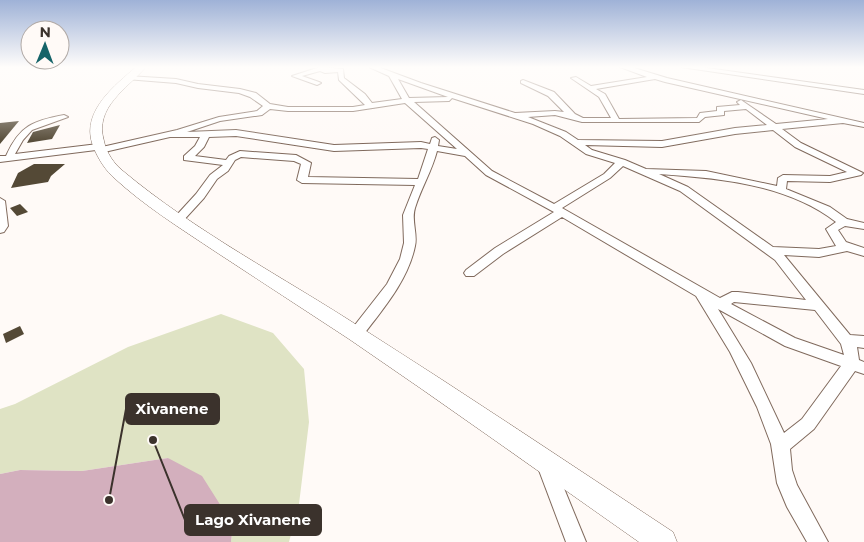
<svg xmlns="http://www.w3.org/2000/svg" width="864" height="542" font-family="Montserrat,sans-serif">
<style>
.green{fill:#dfe3c4}
.water{fill:#d3afbd}
.building{fill:#544936}
.lines{fill:none;stroke-linecap:round;stroke-linejoin:round}
.minor-casing{stroke:#806a5d;stroke-width:2}
.secondary-casing{stroke:#806a5d;stroke-width:1}
.minor{fill:#fff;fill-rule:evenodd}
.secondary{fill:#fff;fill-rule:evenodd}
.leader{fill:none;stroke:#3b322c;stroke-width:2}
.callout-dot{fill:#3b322c;stroke:#fffaf7;stroke-width:2}
.callout{fill:#3b322c;stroke:#3b322c;stroke-width:2}
.callout-label{font-size:15px;text-anchor:middle;font-weight:bold;fill:#fff}
</style>
<rect width="100%" height="100%" fill="#fffaf7"/>
<polygon class="green" points="221,314 273,333 304,369 309,422 299,504 289,542 231,542 233,525 168,458 82,471 20,470 0,474 0,409 15,404 128,347"/>
<polygon class="water" points="168,458 202,476 233,525 231,542 0,542 0,474 20,470 82,471"/>
<g class="building">
<polygon points="19,121 0,144 0,123"/>
<polygon points="60,125 52,139 27,143 33,132"/>
<polygon points="34,164 65,164 51,176 48,182 11,188 18,173"/>
<polygon points="20,204 28,212 17,216 10,208"/>
<polygon points="20,326 24,334 6,343 3,334"/>
</g>
<g class="lines">
<defs>
<g id="minor">
<path d="M320 67 343 69 344 78 365 94 372 103 402 99 389 76 369 67H378L421 83 515 113 555 111 564 112 548 96 521 83V81L523 80 554 92 575 114 583 118H611L599 97 571 78 576 77 591 86 647 77 620 67H631L667 78 864 123V127L843 123 782 129 801 143 863 173 861 175 830 182 787 181 786 189 830 207 847 219 864 223V229L845 226 838 230 846 242 864 248V256L847 251 819 257 784 255 850 335 864 336V348L857 347 859 360 864 362V374L855 371 814 429 790 449 792 470 797 485 828 542H807L787 507 777 483 771 444 757 407 730 352 696 296 562 217 503 254 474 276H466L464 273 466 270 495 248 554 212 486 175 465 156 437 151C432 171 421 188 415 208 411 221 418 234 415 246 408 281 382 310 361 338L356 339 351 338 349 334 351 330 387 284 400 259 404 243 403 215 415 185 302 183 297 180 301 164 294 161 241 157 235 160 228 171 217 179 204 198 182 222 178 223 172 220 174 218 196 194 210 175 223 165 184 160V156L195 146 200 137H170L100 153 96 150 0 162V156H6C20 125 33 121 64 115L68 117 32 130 23 140 15 154 98 144 102 147 177 130 219 117 257 111 263 106 250 97 239 93 198 88 176 83 126 79 125 78 128 76 176 79 198 84 240 89 256 93 270 104 288 107H353L365 105 339 80 338 72 325 73 320 71 302 76 319 82 321 83 317 85 292 76ZM398 79 448 97 409 98ZM655 79 665 82 828 119 776 124 741 100 737 102 740 105 717 107V111L700 113 697 118 619 119 605 94 596 89ZM452 98 533 124 560 136 586 154 615 163 604 174 554 204 492 171 414 102 449 101ZM405 103 457 149 438 146 439 140 435 137 432 138 430 144 421 142 334 145 236 130 187 132 220 121 262 115 270 109 288 111H353ZM746 109 767 125 735 128 662 141 578 140 566 132 528 117 555 115 582 122H699L705 117 724 115V111ZM773 130 795 147 847 172 830 176 783 175 778 178 777 186 706 171 646 169 625 160 592 150 585 145 662 147 735 134ZM236 136 334 151 421 148 428 149 418 179 308 177 311 163 296 155 240 151 229 156 226 160 195 156 204 147 209 137ZM623 166 680 191 775 260 806 300 738 292H732L720 298 562 208 610 178ZM659 174C718 178 787 184 836 222L826 229 836 246 819 249 773 247 688 187ZM734 302 815 310 841 344 844 355 795 338 731 304ZM718 309 785 346 841 366 802 419 784 433 751 363Z"/>
<polygon points="681,67 700,67 864,90 864,94"/>
<polygon points="0,198 5,201 8,226 4,232 0,233"/>
<polygon points="546,456 552,459 586,542 566,542 537,465 540,459"/>
</g>
<path id="secondary" d="M136 67H146C127 89 94 107 104 141 106 152 114 164 123 171 196 232 283 277 363 329 467 395 570 464 673 532L677 542H639C542 474 446 405 349 339 305 310 260 281 216 252 180 228 143 205 112 176 103 167 96 155 92 143 82 111 115 85 136 67Z"/>
</defs>
<use href="#minor" class="minor-casing"/>
<use href="#secondary" class="secondary-casing"/>
<use href="#minor" class="minor"/>
<use href="#secondary" class="secondary"/>
</g>
<linearGradient id="sky" x2="0" y2="1"><stop stop-color="#9fb2d7"/><stop offset="0.47" stop-color="#fffdfb"/><stop offset="1" stop-color="#fffdfb" stop-opacity="0"/></linearGradient>
<rect width="864" height="143" fill="url(#sky)"/>
<path class="leader" d="M109 500L126 409M153 440L185 520"/>
<g class="callout-dot">
<circle cx="109" cy="500" r="5"/>
<circle cx="153" cy="440" r="5"/>
</g>
<g class="callout">
<rect x="126" y="394" width="93" height="30" rx="5"/>
<rect x="185" y="505" width="136" height="30" rx="5"/>
</g>
<g class="callout-label">
<text x="172" y="414">Xivanene</text>
<text x="253" y="525">Lago Xivanene</text>
</g>
<g transform="translate(45 45) rotate(1)"><circle r="24" fill="#fffaf7" stroke="#b1aaa6"/>
<path d="M0-4L9 19L0 12L-9 19Z" fill="#156469"/>
<text y="-8" font-size="14" font-weight="bold" text-anchor="middle" fill="#3b322c">N</text>
</g>
</svg>
